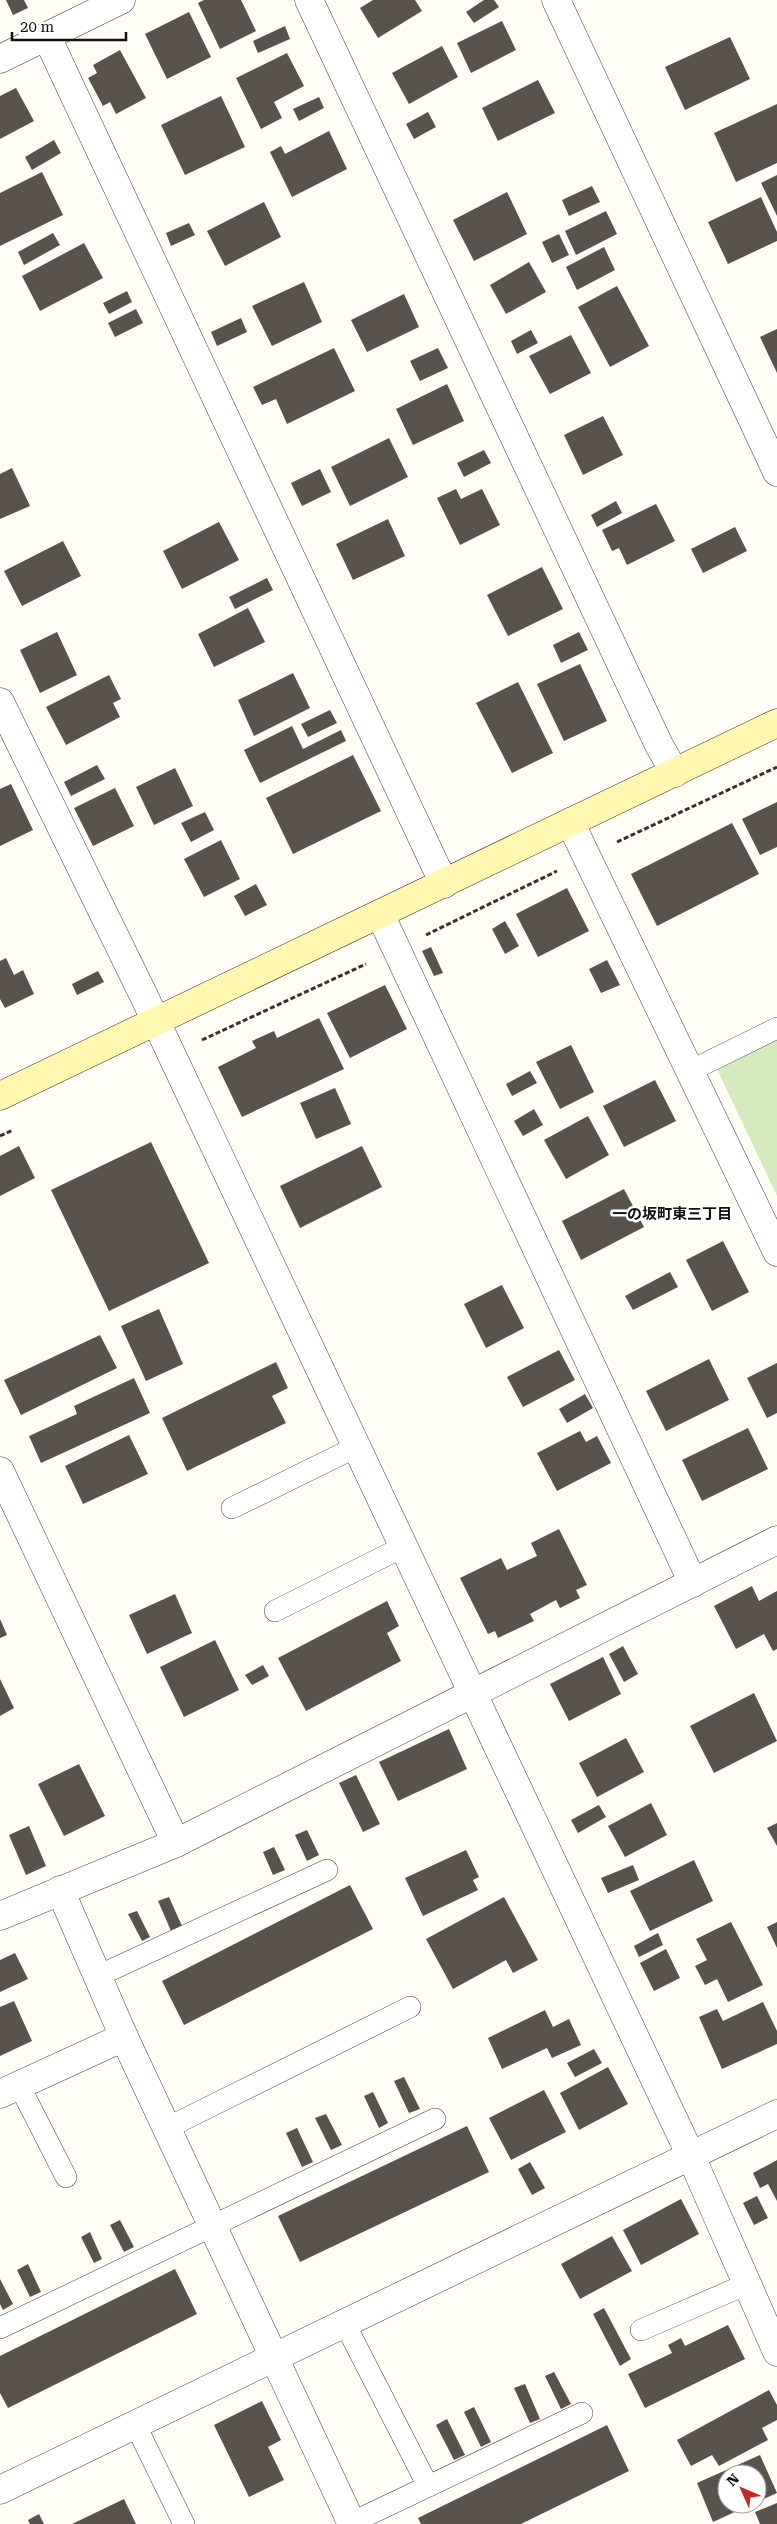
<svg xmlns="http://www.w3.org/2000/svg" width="777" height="2524" font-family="'Roboto Serif','Noto Sans JP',serif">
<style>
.green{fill:#d5ebbd}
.building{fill:#5a524d}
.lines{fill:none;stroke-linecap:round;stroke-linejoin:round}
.lane-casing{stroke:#444;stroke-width:22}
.street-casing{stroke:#444;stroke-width:29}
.secondary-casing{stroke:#333;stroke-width:29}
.path{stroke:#333;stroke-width:3;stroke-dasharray:5 2.5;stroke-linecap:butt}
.lane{stroke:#fff;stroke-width:21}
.street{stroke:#fff;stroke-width:28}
.secondary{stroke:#fff6b0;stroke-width:28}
.labels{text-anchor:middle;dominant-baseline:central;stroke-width:5;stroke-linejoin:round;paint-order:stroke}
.neighbourhood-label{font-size:15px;font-weight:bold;fill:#111;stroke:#fff}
</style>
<rect width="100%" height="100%" fill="#fffdf5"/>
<polygon class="green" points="777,1040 777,1196 716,1067"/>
<g class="building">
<polygon points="6,0 24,0 28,8 13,15"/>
<polygon points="204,0 241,0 256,31 220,49 198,3"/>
<polygon points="373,0 415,0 422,11 378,38 360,8"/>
<polygon points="484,0 494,0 499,7 474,23 466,12"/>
<polygon points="189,12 211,57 167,79 145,34"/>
<polygon points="502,21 516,50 471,73 457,43"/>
<polygon points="285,26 290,39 258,53 253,41"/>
<polygon points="730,37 750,79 685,110 665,67"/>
<polygon points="442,46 458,77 409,104 392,73"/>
<polygon points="120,50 146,98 116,114 110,102 103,106 88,78 97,73 93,65"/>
<polygon points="287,53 304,86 274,102 282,118 261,129 236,78"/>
<polygon points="538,80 555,113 498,141 482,108"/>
<polygon points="16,88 34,121 0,139 0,96"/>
<polygon points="221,96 245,147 185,175 161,125"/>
<polygon points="319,97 324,108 299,121 293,109"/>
<polygon points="777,104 777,163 736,182 714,133"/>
<polygon points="428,112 436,127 414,139 406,124"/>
<polygon points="329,131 347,169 292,197 270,152 281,146 285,154"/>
<polygon points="54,140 61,153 32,170 25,157"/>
<polygon points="42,172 63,215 0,246 0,193"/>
<polygon points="777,175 777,216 761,183"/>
<polygon points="592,186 600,202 569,216 562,200"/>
<polygon points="507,192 527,234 474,261 453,220"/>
<polygon points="761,197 777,232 777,241 728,264 708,222"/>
<polygon points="264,202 281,237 225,266 207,231"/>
<polygon points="606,211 617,234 576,255 565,231"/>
<polygon points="189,223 195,235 171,246 166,233"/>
<polygon points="53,233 60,245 24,265 18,252"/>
<polygon points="559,234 569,255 552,263 542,242"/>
<polygon points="84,243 103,278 40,311 22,276"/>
<polygon points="604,247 615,270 577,290 566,267"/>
<polygon points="529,262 546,292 506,314 490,285"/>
<polygon points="304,282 322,322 272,346 252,306"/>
<polygon points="617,286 649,346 610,367 578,307"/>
<polygon points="127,291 132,302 109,314 103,303"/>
<polygon points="404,294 419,327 367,352 351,320"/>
<polygon points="136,309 143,323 115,337 108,323"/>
<polygon points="241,318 247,332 217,346 211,332"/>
<polygon points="777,329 777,373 760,337"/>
<polygon points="531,330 538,343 517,354 511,341"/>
<polygon points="571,335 591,373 550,394 529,356"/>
<polygon points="334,348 355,391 287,424 276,399 262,405 253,387"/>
<polygon points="438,348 448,368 420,381 410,361"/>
<polygon points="447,384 464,421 413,445 396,409"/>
<polygon points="603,416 623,455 583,475 564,435"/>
<polygon points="389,438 408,477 350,506 331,467"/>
<polygon points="484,450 491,463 464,477 457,463"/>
<polygon points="12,468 30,506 0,519 0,474"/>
<polygon points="320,469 331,492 302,506 291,483"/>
<polygon points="456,489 461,499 482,489 500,525 460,545 437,498"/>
<polygon points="616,501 622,513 597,527 591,515"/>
<polygon points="656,504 675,541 627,565 619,548 612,551 602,530"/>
<polygon points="388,519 405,556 353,580 336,544"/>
<polygon points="219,522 239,560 182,589 163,551"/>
<polygon points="735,527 747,551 703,573 691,549"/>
<polygon points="63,541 81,576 22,606 4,571"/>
<polygon points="542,567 563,609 508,636 487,595"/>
<polygon points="267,578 273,590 235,609 229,597"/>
<polygon points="248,608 265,642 214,667 198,634"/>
<polygon points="57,632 77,675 40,693 20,650"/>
<polygon points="579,632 588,650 561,663 553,645"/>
<polygon points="580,664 607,721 564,741 537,684"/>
<polygon points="293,673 310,708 254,736 238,700"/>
<polygon points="109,675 121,699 113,703 120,717 66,745 46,707"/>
<polygon points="518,682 553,753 512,773 476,703"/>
<polygon points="330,710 337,723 308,737 301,724"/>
<polygon points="292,726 303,749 341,730 346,741 260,783 244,750"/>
<polygon points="353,755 381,811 293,854 266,798"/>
<polygon points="97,765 105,779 71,796 64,782"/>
<polygon points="175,768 193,806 154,825 136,787"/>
<polygon points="11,784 33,830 0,846 0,789"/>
<polygon points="115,788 134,826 93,846 74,808"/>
<polygon points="777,802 777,847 760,855 742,819"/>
<polygon points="205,812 214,830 191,842 181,823"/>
<polygon points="732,823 759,874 657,926 631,874"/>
<polygon points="221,840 240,879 204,897 184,859"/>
<polygon points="256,884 267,905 245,916 234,896"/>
<polygon points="567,888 589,931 538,957 516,914"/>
<polygon points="505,921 519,946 505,954 492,929"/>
<polygon points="431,947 443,973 434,976 422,951"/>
<polygon points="6,958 14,975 23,970 34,994 5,1008 0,999 0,961"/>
<polygon points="607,960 620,985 601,993 589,969"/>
<polygon points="98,971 104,982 77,995 72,984"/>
<polygon points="385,985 407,1029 350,1058 327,1013"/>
<polygon points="319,1018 344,1069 242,1117 218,1067 256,1048 252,1041 274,1031 277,1038"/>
<polygon points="571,1045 594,1092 560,1109 536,1062"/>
<polygon points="530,1071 537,1083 512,1096 506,1084"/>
<polygon points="655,1080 676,1121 624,1147 603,1106"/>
<polygon points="335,1088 351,1124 316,1139 300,1103"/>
<polygon points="534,1109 543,1125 523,1136 514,1121"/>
<polygon points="588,1116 609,1155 566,1179 544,1140"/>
<polygon points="151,1142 209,1263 109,1311 51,1190"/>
<polygon points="19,1146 35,1178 0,1196 0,1156"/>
<polygon points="362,1146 382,1187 300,1228 280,1186"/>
<polygon points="624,1189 644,1227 581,1260 562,1221"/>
<polygon points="723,1241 749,1292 712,1311 686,1260"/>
<polygon points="670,1272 678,1287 633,1310 625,1296"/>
<polygon points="502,1285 524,1328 486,1348 464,1304"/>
<polygon points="159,1309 183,1364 146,1381 121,1326"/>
<polygon points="100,1335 117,1368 21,1415 4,1380"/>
<polygon points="559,1350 575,1380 523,1407 507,1377"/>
<polygon points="709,1359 729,1400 666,1431 646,1391"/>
<polygon points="276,1362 288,1388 272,1396 286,1423 187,1471 162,1418"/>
<polygon points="777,1363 777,1413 767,1418 747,1378"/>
<polygon points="134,1378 150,1413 41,1463 29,1436 77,1414 74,1406"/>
<polygon points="585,1394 593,1408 567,1423 559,1409"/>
<polygon points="748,1428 768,1469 702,1501 682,1460"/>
<polygon points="580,1431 586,1442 597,1436 611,1463 557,1491 537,1453"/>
<polygon points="129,1435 148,1474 83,1504 65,1466"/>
<polygon points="559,1529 587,1585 576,1590 580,1598 560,1608 556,1600 530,1614 534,1621 498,1638 495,1631 488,1634 460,1578 501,1558 507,1570 537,1556 531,1543"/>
<polygon points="752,1586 759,1601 777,1591 777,1649 773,1651 764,1634 736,1649 714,1606"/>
<polygon points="175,1594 192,1633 147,1654 129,1615"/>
<polygon points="387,1601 399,1626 387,1633 401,1661 306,1711 278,1658"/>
<polygon points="0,1619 7,1635 0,1638"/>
<polygon points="215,1640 239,1690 184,1717 160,1667"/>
<polygon points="623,1646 638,1674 624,1682 609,1654"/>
<polygon points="603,1657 621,1694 569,1721 550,1684"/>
<polygon points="263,1665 269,1676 252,1685 245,1675"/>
<polygon points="0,1679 14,1708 0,1716"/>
<polygon points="754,1693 777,1741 714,1773 690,1726"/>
<polygon points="449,1729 467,1769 398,1801 379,1762"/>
<polygon points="626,1738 644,1772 597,1797 579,1763"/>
<polygon points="79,1764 105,1816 64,1836 38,1784"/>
<polygon points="356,1775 380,1824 363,1832 339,1783"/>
<polygon points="651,1803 667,1835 625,1857 608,1826"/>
<polygon points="599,1805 606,1817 578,1833 571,1820"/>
<polygon points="777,1823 777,1846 767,1828"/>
<polygon points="29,1826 46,1866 26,1875 9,1835"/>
<polygon points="307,1830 319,1855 307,1861 295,1835"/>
<polygon points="274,1847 285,1870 273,1875 263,1852"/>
<polygon points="466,1850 479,1877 473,1880 478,1890 423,1916 405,1878"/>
<polygon points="694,1860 713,1901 650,1931 630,1891"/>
<polygon points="633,1865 639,1880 608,1893 601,1878"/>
<polygon points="350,1885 373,1929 184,2025 162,1981"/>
<polygon points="169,1897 182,1926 171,1931 158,1901"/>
<polygon points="504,1897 538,1960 513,1973 506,1960 453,1989 426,1939"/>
<polygon points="137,1911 150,1937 142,1941 128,1914"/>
<polygon points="731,1922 763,1985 728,2002 717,1979 705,1985 695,1966 707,1960 696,1939"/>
<polygon points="777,1922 777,1948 767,1927"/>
<polygon points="658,1933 663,1945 639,1957 634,1946"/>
<polygon points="666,1949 680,1978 654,1991 640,1963"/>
<polygon points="15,1953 28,1979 0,1992 0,1960"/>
<polygon points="14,2001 32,2041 0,2056 0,2007"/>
<polygon points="763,2002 777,2031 777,2044 722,2069 699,2017 717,2009 723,2021"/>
<polygon points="545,2010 553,2027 569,2019 581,2045 552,2058 547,2048 502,2069 488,2038"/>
<polygon points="594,2049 602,2063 575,2077 567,2063"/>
<polygon points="608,2067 628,2104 579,2130 560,2093"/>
<polygon points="404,2077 420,2109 409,2113 394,2081"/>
<polygon points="544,2090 566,2132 511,2160 489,2118"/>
<polygon points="373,2092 388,2123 379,2128 364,2096"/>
<polygon points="326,2114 342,2145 331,2150 315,2118"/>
<polygon points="467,2126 489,2172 300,2262 278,2216"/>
<polygon points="297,2128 313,2162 302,2167 286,2133"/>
<polygon points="777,2160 777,2201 768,2184 760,2188 753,2173"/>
<polygon points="530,2162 545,2188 532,2195 518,2169"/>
<polygon points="757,2196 768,2218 754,2225 743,2203"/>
<polygon points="681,2199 699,2234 641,2265 623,2230"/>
<polygon points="120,2220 134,2247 124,2252 110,2225"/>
<polygon points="90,2232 102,2259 94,2263 81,2237"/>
<polygon points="612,2236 632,2271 580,2299 561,2264"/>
<polygon points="28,2264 41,2292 30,2297 17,2270"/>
<polygon points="175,2269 197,2314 8,2408 0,2393 0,2356"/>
<polygon points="0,2279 13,2304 3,2310 0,2304"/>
<polygon points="604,2308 631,2359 620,2366 593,2314"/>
<polygon points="728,2325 745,2359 645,2408 628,2374 672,2353 668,2345 681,2338 685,2346"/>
<polygon points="554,2372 571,2404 561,2409 545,2376"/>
<polygon points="525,2384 540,2419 530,2423 514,2388"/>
<polygon points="769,2390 777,2405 777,2420 762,2428 768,2440 719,2466 712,2455 691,2466 677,2440"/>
<polygon points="262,2401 281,2440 268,2447 284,2480 249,2497 214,2425"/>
<polygon points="474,2407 491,2442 481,2447 464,2412"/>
<polygon points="447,2419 465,2455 454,2460 436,2425"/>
<polygon points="607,2425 629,2471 521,2524 421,2524 418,2518"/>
<polygon points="760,2455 777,2493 757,2502 757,2474 727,2474 727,2504 752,2504 713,2522 697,2483"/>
<polygon points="124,2499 136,2524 72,2524"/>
<polygon points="777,2503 777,2524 760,2524 755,2512"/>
<polygon points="39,2514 44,2524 30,2524 28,2520"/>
</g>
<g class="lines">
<defs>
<g id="lane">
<polyline points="690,1071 777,1028"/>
<polyline points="232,1508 356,1447"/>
<polyline points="275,1611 403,1547"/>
<polyline points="98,1976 327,1870"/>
<polyline points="19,2085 66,2177"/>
<polyline points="167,2128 410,2007"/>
<polyline points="344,2322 428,2486"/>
<polyline points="0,2328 435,2119"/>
<polyline points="641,2330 747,2284"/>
<polyline points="135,2424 184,2524"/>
<polyline points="351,2523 582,2413"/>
</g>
<g id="street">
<polyline points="309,0 659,745 675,773"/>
<polyline points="556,0 777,472"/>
<polyline points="47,37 444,884"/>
<polyline points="0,59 121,0"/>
<polyline points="0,702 143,994 690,2154 777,2352"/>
<polyline points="570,822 777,1252"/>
<polyline points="380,914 693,1583"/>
<polyline points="0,1471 176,1843"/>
<polyline points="60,1890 124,2037 352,2524"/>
<polyline points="0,1916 176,1843 777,1540"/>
<polyline points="0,2094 124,2037"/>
<polyline points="0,2490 777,2114"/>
</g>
<polyline id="secondary" points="0,1096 777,723"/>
</defs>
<use href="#lane" class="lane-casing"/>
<use href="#street" class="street-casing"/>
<use href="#secondary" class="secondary-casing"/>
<g class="path">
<polyline points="617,842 777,767"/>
<polyline points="426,935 557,871"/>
<polyline points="202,1040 366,964"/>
<polyline points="0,1136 13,1130"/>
</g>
<use href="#lane" class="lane"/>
<use href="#street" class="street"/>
<use href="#secondary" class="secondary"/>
</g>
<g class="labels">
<g class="neighbourhood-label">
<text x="672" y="1214">一の坂町東三丁目</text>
</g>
</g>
<g transform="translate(742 2489) rotate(315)"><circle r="24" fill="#ffffff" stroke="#a0a0a0"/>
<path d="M0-4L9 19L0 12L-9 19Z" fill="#c4262e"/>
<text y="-8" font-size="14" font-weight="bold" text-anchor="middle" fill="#111111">N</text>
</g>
<path d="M12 32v8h114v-8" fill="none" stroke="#111111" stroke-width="2.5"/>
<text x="20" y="32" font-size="15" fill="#111111" stroke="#ffffff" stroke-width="4" paint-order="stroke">20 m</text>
</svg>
